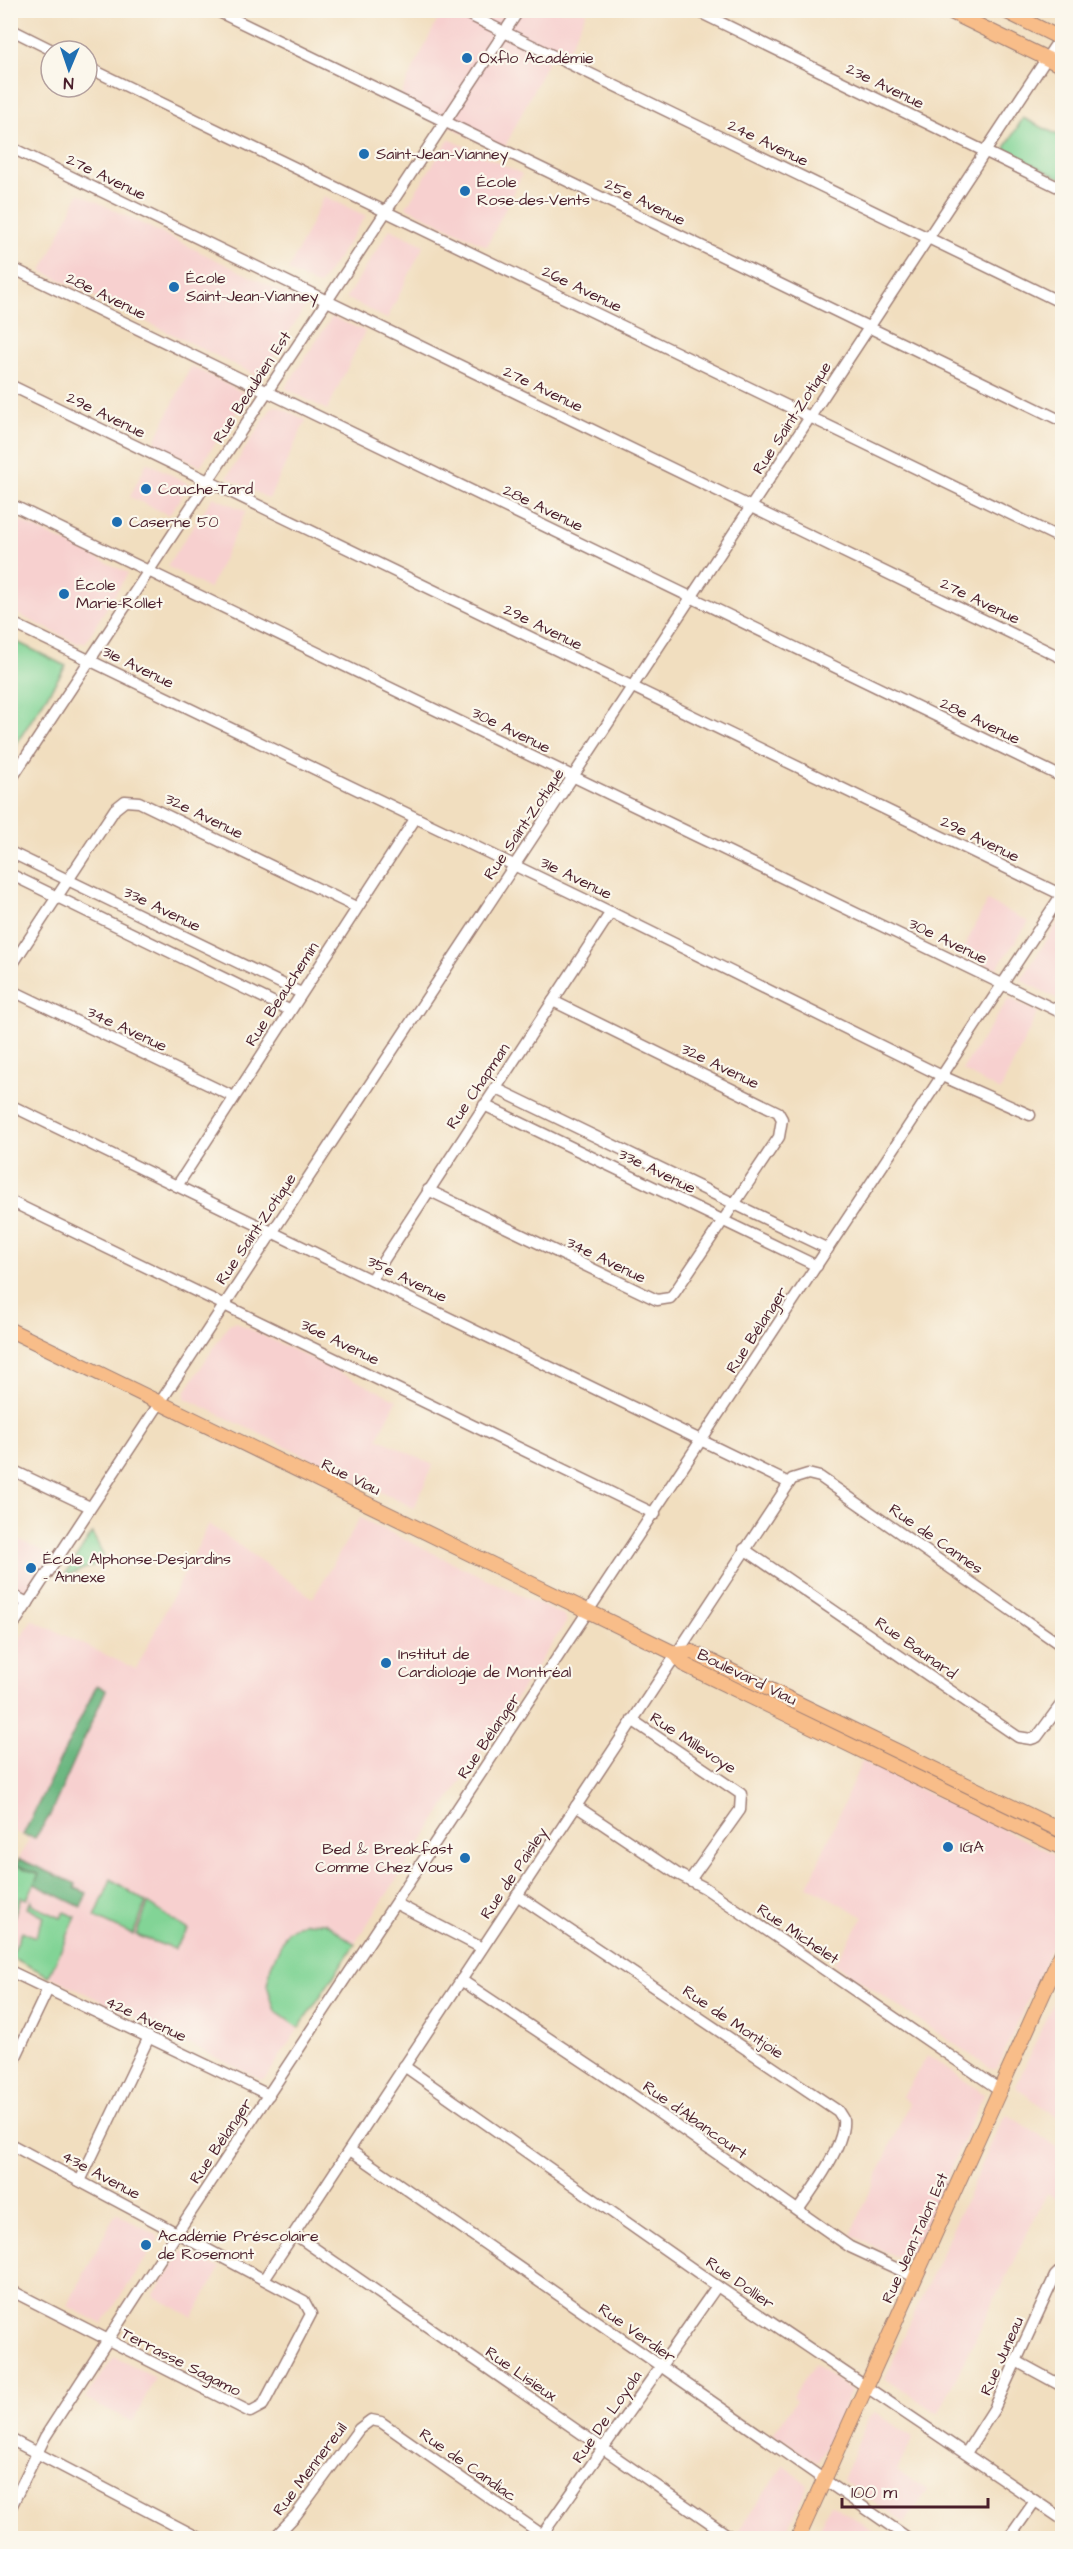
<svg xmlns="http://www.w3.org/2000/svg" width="1073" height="2549" font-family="'Architects Daughter',sans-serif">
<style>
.built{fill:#f7d0cf}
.green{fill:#82d496;stroke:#667a60;stroke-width:1.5}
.forest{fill:#69b67f;stroke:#5a6a55;stroke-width:1.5}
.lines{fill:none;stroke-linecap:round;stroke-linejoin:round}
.minor-casing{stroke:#9e7e75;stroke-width:13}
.major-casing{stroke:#9e7e75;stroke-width:16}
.minor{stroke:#fff;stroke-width:10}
.major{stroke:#f8bd89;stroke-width:14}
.poi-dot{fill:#1f6fb2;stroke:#fbf7ec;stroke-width:2}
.labels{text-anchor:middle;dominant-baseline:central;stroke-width:4.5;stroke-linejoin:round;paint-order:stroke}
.poi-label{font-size:16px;fill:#4a1f2b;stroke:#fbf7ec;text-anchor:start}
.street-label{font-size:16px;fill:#4a1f2b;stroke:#fbf7ec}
</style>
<rect width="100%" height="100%" fill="#fbf7ec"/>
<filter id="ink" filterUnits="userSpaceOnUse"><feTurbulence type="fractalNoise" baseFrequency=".0167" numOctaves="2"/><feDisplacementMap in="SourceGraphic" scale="12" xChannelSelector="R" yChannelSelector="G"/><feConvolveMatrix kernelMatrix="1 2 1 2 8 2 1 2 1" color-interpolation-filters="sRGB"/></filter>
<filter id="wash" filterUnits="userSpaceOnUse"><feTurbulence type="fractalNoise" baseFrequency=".008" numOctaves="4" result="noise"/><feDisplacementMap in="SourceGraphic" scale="24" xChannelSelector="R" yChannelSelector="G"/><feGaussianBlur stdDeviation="1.35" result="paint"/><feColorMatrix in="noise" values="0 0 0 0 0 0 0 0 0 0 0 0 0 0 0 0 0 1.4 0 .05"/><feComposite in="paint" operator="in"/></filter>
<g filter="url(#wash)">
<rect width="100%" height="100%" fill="#f1debf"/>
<g class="built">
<polygon points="442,11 587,11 563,61 551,55 502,153 398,100"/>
<polygon points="449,139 522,174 487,246 406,207"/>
<polygon points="79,193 307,304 263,373 258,376 42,271"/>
<polygon points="324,196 366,216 319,286 288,271"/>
<polygon points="390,229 424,245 387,319 346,298"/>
<polygon points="332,317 365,331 327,410 285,388"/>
<polygon points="191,366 248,395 200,466 154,443"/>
<polygon points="277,406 306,420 269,499 227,477 272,407"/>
<polygon points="147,462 187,483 188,487 169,515 130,497"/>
<polygon points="213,497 246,511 209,589 167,566"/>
<polygon points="10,516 128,573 85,643 81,641 79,644 11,611"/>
<polygon points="987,901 1029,922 996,969 962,952"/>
<polygon points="1062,916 1062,998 1061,1001 1021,980"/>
<polygon points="1011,999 1038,1012 1000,1091 962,1070 1007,1001"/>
<polygon points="235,1322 397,1400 378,1438 433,1465 414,1508 185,1398 185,1392 229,1324"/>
<polygon points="360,1518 564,1616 567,1621 266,2078 262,2080 11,1957 10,1876 29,1839 11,1830 11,1653 32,1620 136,1669 209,1524 313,1598"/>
<polygon points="10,1535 57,1558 28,1603 11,1594"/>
<polygon points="862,1761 1052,1853 1062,1865 1062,1923 998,2067 993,2070 834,1963 864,1917 808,1886"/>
<polygon points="1062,1982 1062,2120 1019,2090 1016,2086"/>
<polygon points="928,2055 984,2094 912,2256 903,2260 851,2235 909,2103 902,2097"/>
<polygon points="1007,2114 1062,2150 1062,2203 1047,2193 938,2414 885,2378 1002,2120"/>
<polygon points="116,2213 157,2235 159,2239 102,2324 67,2306"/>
<polygon points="183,2251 220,2268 193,2317 153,2296"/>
<polygon points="114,2357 155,2377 133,2422 85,2398"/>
<polygon points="815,2364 851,2391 819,2461 816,2462 773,2433 796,2401 792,2397"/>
<polygon points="875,2413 913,2437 897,2471 928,2490 905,2523 842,2480 869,2417"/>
<polygon points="784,2465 808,2485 784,2538 748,2538 738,2531"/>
<polygon points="830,2504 834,2505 883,2538 814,2538"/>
</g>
<g class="green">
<polygon points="1023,118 1062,137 1062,179 1007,152 1005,148"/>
<polygon points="11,639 66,666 11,752"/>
<polygon points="92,1533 103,1554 101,1563 64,1576"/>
<polygon points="16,1865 39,1874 27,1899 21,1897 11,1925 11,1876"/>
<polygon points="111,1879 146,1902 133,1935 95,1917"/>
<polygon points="31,1900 32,1905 61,1918 64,1912 76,1917 49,1976 11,1957 22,1931 35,1937 44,1917 27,1908"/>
<polygon points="148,1903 188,1930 174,1949 136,1935"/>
<polygon points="305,1922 325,1923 355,1944 299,2028 275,2011 267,1985 271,1966 287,1931"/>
</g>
<g class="forest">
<polygon points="97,1685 106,1690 49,1817 35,1838 23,1835"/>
<polygon points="19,1859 76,1884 75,1888 87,1893 81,1907 34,1884 39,1874 16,1865"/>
</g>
</g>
<g filter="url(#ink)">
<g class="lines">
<defs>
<g id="minor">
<polyline points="215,10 1062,421"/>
<polyline points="459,10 1062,303"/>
<polyline points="695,10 1062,189"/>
<polyline points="10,29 54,51"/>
<polyline points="87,67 1062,539"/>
<polyline points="10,147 1062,658"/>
<polyline points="10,267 1062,777"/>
<polyline points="10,385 1062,895"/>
<polyline points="10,504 1062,1013"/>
<polyline points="10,622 580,897 942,1076 1030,1115"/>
<polyline points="10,781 519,10"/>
<polyline points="10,852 301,993"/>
<polyline points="10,874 289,1010"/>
<polyline points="10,968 115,809 125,801 139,802 356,907"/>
<polyline points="10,986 15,992 234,1097"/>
<polyline points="495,1088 828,1249"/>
<polyline points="10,1105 789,1483"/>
<polyline points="484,1105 817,1266"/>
<polyline points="177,1186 415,819"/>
<polyline points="428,1190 657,1300 670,1298 675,1292 779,1137 782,1119 778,1112 553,1001"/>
<polyline points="10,1201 655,1514"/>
<polyline points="372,1278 611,912"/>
<polyline points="10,1469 90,1507"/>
<polyline points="744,1549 1018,1737 1031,1739 1037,1737 1062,1703"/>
<polyline points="10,1594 28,1603"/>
<polyline points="10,1630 1062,35"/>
<polyline points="632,1720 741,1794 740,1810 690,1880"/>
<polyline points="576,1806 676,1873 705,1888 1000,2090"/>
<path d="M517 1895 838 2111 843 2119C846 2144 813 2189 798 2210"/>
<polyline points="397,1904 482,1948"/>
<polyline points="10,1971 269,2095"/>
<polyline points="461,1980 623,2088 850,2247 915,2277"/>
<polyline points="404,2066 717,2286 1062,2519"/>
<polyline points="10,2069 48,1989"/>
<polyline points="10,2144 304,2301 311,2314 263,2405 250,2412 10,2290"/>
<polyline points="350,2150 908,2538"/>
<polyline points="80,2181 149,2037"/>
<polyline points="294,2234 732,2538"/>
<polyline points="264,2279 792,1479 808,1474 820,1477 1062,1646"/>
<polyline points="1016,2361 1062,2386"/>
<polyline points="10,2439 199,2538"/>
<polyline points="966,2453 994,2409 1055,2276 1062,2269"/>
<polyline points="10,2509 45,2437 177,2233 1062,894"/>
<polyline points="542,2535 717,2286"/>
<polyline points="274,2538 296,2515 359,2429 371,2420 381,2422 547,2538"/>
<polyline points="1009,2538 1035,2501"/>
</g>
<g id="major">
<polyline points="947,10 1062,66"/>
<polyline points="1003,10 1062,39"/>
<polyline points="10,1330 676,1654"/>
<polyline points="676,1654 683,1664 1062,1848"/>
<polyline points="676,1654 692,1652 1062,1831"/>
<polyline points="798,2538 1062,1952"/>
</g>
</defs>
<use href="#minor" class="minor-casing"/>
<use href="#major" class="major-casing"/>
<use href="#minor" class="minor"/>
<use href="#major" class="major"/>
</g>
</g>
<g class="poi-dot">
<circle cx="467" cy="58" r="6"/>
<circle cx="364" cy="154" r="6"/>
<circle cx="465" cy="191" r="6"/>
<circle cx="174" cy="287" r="6"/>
<circle cx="146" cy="489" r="6"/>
<circle cx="117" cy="522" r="6"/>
<circle cx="64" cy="594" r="6"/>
<circle cx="31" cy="1568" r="6"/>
<circle cx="386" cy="1663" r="6"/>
<circle cx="948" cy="1847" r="6"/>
<circle cx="465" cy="1858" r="6"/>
<circle cx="146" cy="2245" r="6"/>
</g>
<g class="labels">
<g class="poi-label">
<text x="479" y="58">Oxflo Académie</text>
<text x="376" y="154">Saint-Jean-Vianney</text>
<text x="477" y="182">École<tspan x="477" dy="18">Rose-des-Vents</tspan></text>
<text x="186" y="278">École<tspan x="186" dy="18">Saint-Jean-Vianney</tspan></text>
<text x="158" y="489">Couche-Tard</text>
<text x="129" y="522">Caserne 50</text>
<text x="76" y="585">École<tspan x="76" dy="18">Marie-Rollet</tspan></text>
<text x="43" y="1559">École Alphonse-Desjardins<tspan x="43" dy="18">- Annexe</tspan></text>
<text x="398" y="1654">Institut de<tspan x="398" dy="18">Cardiologie de Montréal</tspan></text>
<text x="960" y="1847">IGA</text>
<text x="453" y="1849" text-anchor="end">Bed &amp; Breakfast<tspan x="453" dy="18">Comme Chez Vous</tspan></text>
<text x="158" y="2236">Académie Préscolaire<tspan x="158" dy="18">de Rosemont</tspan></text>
</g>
<g class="street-label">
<text transform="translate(885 86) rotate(26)">23e Avenue</text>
<text transform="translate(768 143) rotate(26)">24e Avenue</text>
<text transform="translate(106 177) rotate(26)">27e Avenue</text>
<text transform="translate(645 202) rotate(26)">25e Avenue</text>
<text transform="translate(582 289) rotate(26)">26e Avenue</text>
<text transform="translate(106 296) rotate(26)">28e Avenue</text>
<text transform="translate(252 387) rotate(-57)">Rue Beaubien Est</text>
<text transform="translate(543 389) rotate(26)">27e Avenue</text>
<text transform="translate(106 415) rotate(26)">29e Avenue</text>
<text transform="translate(792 418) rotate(-57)">Rue Saint-Zotique</text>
<text transform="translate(543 508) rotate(26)">28e Avenue</text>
<text transform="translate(980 601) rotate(26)">27e Avenue</text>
<text transform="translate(543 627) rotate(26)">29e Avenue</text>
<text transform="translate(138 667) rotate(26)">31e Avenue</text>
<text transform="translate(980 721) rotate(26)">28e Avenue</text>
<text transform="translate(511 730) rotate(26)">30e Avenue</text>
<text transform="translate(204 816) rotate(26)">32e Avenue</text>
<text transform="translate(524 824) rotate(-56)">Rue Saint-Zotique</text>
<text transform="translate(980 839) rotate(26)">29e Avenue</text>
<text transform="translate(576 878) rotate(26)">31e Avenue</text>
<text transform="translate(162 909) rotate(26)">33e Avenue</text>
<text transform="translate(948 941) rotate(26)">30e Avenue</text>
<text transform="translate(282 994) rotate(-57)">Rue Beauchemin</text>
<text transform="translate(127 1029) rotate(25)">34e Avenue</text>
<text transform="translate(720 1066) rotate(26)">32e Avenue</text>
<text transform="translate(478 1086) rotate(-56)">Rue Chapman</text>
<text transform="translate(657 1171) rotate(26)">33e Avenue</text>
<text transform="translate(256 1229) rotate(-56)">Rue Saint-Zotique</text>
<text transform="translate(606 1260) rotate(26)">34e Avenue</text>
<text transform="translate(407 1279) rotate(26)">35e Avenue</text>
<text transform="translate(757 1330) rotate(-57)">Rue Bélanger</text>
<text transform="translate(340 1342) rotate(26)">36e Avenue</text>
<text transform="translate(351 1477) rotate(26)">Rue Viau</text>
<text transform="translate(936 1539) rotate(35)">Rue de Cannes</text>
<text transform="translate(916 1648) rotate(35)">Rue Baunard</text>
<text transform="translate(747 1677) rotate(26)">Boulevard Viau</text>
<text transform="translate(489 1736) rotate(-56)">Rue Bélanger</text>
<text transform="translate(693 1743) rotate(33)">Rue Millevoye</text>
<text transform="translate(514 1873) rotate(-56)">Rue de Paisley</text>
<text transform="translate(798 1934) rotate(34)">Rue Michelet</text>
<text transform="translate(146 2019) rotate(25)">42e Avenue</text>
<text transform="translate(733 2022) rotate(34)">Rue de Montjoie</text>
<text transform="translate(695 2120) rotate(35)">Rue d'Abancourt</text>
<text transform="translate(221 2141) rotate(-56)">Rue Bélanger</text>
<text transform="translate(101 2175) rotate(28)">43e Avenue</text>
<text transform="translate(915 2238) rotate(-66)">Rue Jean-Talon Est</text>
<text transform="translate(740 2283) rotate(35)">Rue Dollier</text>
<text transform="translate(637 2333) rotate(35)">Rue Verdier</text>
<text transform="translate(1002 2356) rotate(-66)">Rue Juneau</text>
<text transform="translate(181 2362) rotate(27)">Terrasse Sagamo</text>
<text transform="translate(521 2374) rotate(35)">Rue Lisieux</text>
<text transform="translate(607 2417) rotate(-55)">Rue De Loyola</text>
<text transform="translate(468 2465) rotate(35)">Rue de Candiac</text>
<text transform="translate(310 2469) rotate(-53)">Rue Mennereuil</text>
</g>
</g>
<rect width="1073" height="2549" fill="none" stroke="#fbf7ec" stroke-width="36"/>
<g transform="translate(69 69) rotate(182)"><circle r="28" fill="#fbf7ec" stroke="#b4a19f" stroke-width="1.5"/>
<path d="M0-4.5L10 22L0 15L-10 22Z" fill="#1f6fb2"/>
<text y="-9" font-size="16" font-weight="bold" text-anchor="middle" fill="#4a1f2b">N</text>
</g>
<path d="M842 2498v9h146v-9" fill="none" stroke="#4a1f2b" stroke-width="3"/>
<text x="851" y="2498" font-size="18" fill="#4a1f2b" stroke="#fbf7ec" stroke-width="4.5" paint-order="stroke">100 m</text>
</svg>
